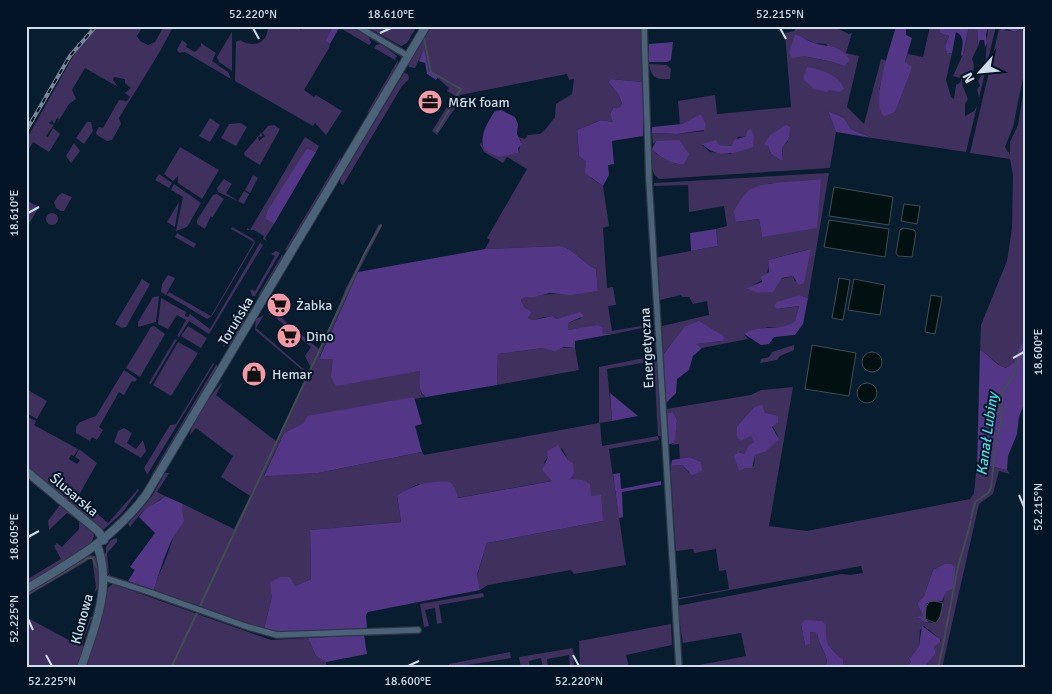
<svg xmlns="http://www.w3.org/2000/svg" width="1052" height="694" font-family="Signika,sans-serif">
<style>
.green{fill:#3f305d;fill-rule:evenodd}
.forest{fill:#533685}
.water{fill:#011112;stroke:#3f4e52}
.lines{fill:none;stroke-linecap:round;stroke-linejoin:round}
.stream{stroke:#3f4e52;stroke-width:2}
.street-casing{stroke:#2e3645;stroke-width:8}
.secondary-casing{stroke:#2e3645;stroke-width:10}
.street{stroke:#4b6279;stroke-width:5.5}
.secondary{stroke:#4b6279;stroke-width:8}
.rail-casing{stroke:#768696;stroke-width:4}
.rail{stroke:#021426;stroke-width:2;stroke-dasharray:5.5;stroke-linecap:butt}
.ticks{fill:none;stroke:#cfdce9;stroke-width:2}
.labels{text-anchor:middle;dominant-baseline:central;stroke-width:4;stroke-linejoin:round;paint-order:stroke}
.poi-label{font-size:14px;fill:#cfdce9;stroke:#021426;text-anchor:start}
.street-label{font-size:14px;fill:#cfdce9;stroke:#021426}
.water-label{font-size:15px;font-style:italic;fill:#42dfe4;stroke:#021426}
.neatline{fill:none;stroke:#cfdce9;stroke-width:2}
.ticks-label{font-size:12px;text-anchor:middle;fill:#cfdce9}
</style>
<rect width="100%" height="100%" fill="#081d30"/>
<g class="green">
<path d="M97 26H143L137 36 140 41 148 45 155 42 164 26H177L176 29 173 27C158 57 137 88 119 118L121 124 112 140 107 141 97 135 96 132 99 127 103 128 119 100 127 101 130 97 125 93 131 88 125 83V79L114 77 113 80 118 87 85 68 72 90 76 99 69 104 56 125 59 119 57 118 54 124 52 120 49 123 54 125 46 136 48 137 53 128 60 134 49 152 33 142 26 154V140L80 44Z"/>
<path d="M268 26H295L301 30 303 26H333L325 41 330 44 329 48 304 90 314 97 316 95 342 111 326 135 315 123 313 126 235 81 236 42 240 40C253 48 268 44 268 26Z"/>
<polygon points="337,26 350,26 369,37 371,43 369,45"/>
<polygon points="365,26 417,26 407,43 401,46"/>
<path d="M466 26H641L643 82 611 79 608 82 618 94 622 103 620 107 613 108 610 114 614 121 613 122 601 120 577 130 579 156 586 162 591 178 603 186 609 226 603 228 607 288 613 287 616 305 608 306 612 331 652 324V326L613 334 602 333 598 326 568 330V323L582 318 571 315 556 319 544 317 533 320 528 318 532 312 524 307 521 300 525 296 598 291 596 269C582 263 575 249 560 246L485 249 490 240 487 238 527 169 507 157 503 163 484 152 480 145 481 142 484 150 496 155 519 153 521 140 518 137 525 139 528 135 540 134 545 130 555 117 556 104 572 94 574 79 569 80 567 74 460 95 459 98 447 91 449 88 429 71 424 49 415 68 409 67 408 64 431 27Z"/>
<path d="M798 26H816L820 29 832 26 849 34 852 33 846 53 859 56 847 107 864 124 881 59 887 61 879 90 905 62 908 54 923 57 930 26H938L940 33 949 36 945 46 947 54 952 53 946 80 951 97 954 99 956 85 961 82V78L953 76 964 52 969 26H977L978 46 972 59C977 72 971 76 962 84L968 99 965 104V116L974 111 977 106 966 152 872 138 851 129 844 118 828 111 836 132 830 168 659 179C649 172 652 160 652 149L656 154 676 164 680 142 656 141 653 144 652 133 677 134 704 131 701 115 680 125 678 101 715 95 717 114 791 107 785 33 794 31ZM795 34 814 43 826 44 844 66 833 62 803 56ZM746 136 731 154 710 152 702 145 732 146 738 137ZM788 141 782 148 783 155 780 160 771 154 768 146Z"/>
<polygon points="988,26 996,26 979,98 977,89 980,86 978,81 985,69"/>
<path d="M1026 26V63L1013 127 1005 147 1010 155V142L1018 125 1026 77V340L1016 362 1006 368C995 365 990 355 980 350L981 325 1007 261 1012 228 1013 175 1010 159 970 153 999 29 1016 32Z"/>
<polygon points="232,32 232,71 219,62 217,57"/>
<polygon points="182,40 187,44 186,47 195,52 201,46 201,43 216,53 212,61 228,72 231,79 185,52 179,53 177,50"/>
<polygon points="381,44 397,56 395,60 374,48 376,45"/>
<polygon points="398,60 397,67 371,111 367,113"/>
<path d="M649 64 667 65 671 69 670 79C657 80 651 78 649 64Z"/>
<polygon points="404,73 408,74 409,79 402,86 343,185 341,184 340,179"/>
<polygon points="450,102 455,108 437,135 432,131"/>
<polygon points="210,118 220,125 210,142 199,136"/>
<polygon points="87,122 91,122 93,131 84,144 76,138"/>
<polygon points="241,123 247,127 236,146 221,138 229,124"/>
<polygon points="274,125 280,129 260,165 245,156 244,153 261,133 263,136 258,137 259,141 265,136 262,133 268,126"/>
<polygon points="305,137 319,146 316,152 307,148 265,219 274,224 265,238 267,241 263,239 264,236 254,230 247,230 247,228 250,230"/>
<polygon points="74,143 80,151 71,163 66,156"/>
<polygon points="180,147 219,170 202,199 178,183 178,176 173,181 164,174"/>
<polygon points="341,156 340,163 289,249 285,250"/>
<path d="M829 173 808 298 800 295 778 309 799 306 795 322 787 328 768 327 744 334 748 339 702 348 695 344 722 341 715 332 684 327 663 355 662 326 709 315 707 301 693 304 689 297H682L681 295 660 300 658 257 718 246 716 229 727 226 724 206 689 212 688 185 654 186V183ZM821 180 762 237 759 219 736 222 769 183H795ZM810 249 795 282 793 276 747 288C762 281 770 278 768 260Z"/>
<polygon points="159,174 172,183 169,188 155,180"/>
<polygon points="253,175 258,178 250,193 245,190"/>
<polygon points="224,179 232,184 226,193 238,201 244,191 249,194 244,204 218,192 217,188"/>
<polygon points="174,184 201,203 187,227 176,231 183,197 171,190"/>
<polygon points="62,193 72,197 64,211 61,211 56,208 54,203 58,196"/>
<polygon points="217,194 224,199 212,218 211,216 205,229 197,224 197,220 213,195"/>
<polygon points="26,196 29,198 28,201 39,207 30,222 28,222 30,223 26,229"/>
<polygon points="179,202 175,227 167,222"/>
<circle cx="52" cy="219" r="6"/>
<path d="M379 224 382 226 358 272 319 358 333 359V373L392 375 420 371 421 394 426 397 415 399 414 397 305 423 284 433 264 475 318 473 422 452 424 455 599 423V367L654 356 657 357 661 436H658L659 440 609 449 626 565 574 574 571 570 488 585 480 590 477 576 487 543 603 521 591 496 569 479 568 460 562 448 548 457 544 462 552 481 457 498 418 484 397 495 401 522 310 530 311 579 272 596 264 629 154 590C156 577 164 566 168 553 173 537 180 522 183 504L234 529 250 496 221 477 233 456 196 428 190 435C190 426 215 388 223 382L216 395 276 441 308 375 255 330 256 319 264 315 256 328 307 372 311 368 305 356 311 347 270 313 266 305 320 350 347 286ZM654 361 658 436 602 446 600 423 612 421 607 369Z"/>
<polygon points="232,227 253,239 255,243 212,316 207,319 167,295 169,292 211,316 254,242 231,229"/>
<polygon points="177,233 196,244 194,248 175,237"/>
<polygon points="260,243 263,245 209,334 189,321 179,337 177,336 186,320 177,315 168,329 158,324 161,298 186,312 185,316 188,317 190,314 210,329"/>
<polygon points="276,251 280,253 255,296 252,296 250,289 255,291 275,256 271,254"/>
<polygon points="282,255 283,260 262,294 258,296"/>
<polygon points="168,275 175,278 166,295 161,292 162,284"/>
<polygon points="142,279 150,284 126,327 122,328 115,324"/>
<polygon points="159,296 156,322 138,327 138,322 153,297"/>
<polygon points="245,303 250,305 224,347 223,346 245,308 242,305"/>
<polygon points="251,306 252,311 230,347 228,346"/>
<polygon points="154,326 165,334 140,377 126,368 151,327"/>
<polygon points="188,326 207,338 201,348 181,336"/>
<polygon points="175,339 177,340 151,384 149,383"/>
<polygon points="178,342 198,353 171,396 153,385"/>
<polygon points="794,345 794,350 780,356 777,360 760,363 761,359 769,357 772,352"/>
<polygon points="543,348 575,348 579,370 497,385 498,354"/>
<polygon points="213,363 214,364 147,475 144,468 170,425 176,424"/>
<polygon points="216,365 219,367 155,474 151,476"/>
<polygon points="124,370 137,379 135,382 132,381 124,395 119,392 99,427 103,430 97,440 92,437 90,441 76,433 76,427 80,422 96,416"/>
<path d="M793 387 769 526 807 531 970 499 974 493 977 463 1007 470 1010 474 999 471 993 494 979 504 942 668H924L936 653 934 647 941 640 924 626 920 630 919 646 910 658 908 657 911 662 907 667 844 668 843 659C829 648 825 644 825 625L801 624 805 645 810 632 817 633C818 645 826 651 827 663L822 668H684L746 656 741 633 683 643 677 606 842 574 850 575 863 573 861 566 676 600V579L678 578 679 598 729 589 726 570 719 571 716 549 694 553 693 549 676 551 670 463 671 466 682 465 689 473 701 462 690 457 680 459 679 444 671 445 674 443 677 420 673 412 665 413 666 409 751 395 761 390ZM754 407 765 413 778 436 765 452 755 455 754 466 739 470 738 452 745 454 754 442 753 437 737 426ZM944 564 951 589 945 592 940 617 936 623 924 622 918 618 923 616 917 603 924 596 933 570Z"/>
<polygon points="26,389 47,401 37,419 26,413"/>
<polygon points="26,416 36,421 34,425 78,449 74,456 71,455 69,459 77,464 80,460 75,457 79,449 97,463 78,497 108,523 138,489 139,490 122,513 102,531 26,468"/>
<polygon points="124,428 132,433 127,443 136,449 143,440 146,451 141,458 114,442 118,431"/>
<polygon points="165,473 169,473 157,492 165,496 142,512 130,527 128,524 152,496"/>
<polygon points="26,474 92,530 94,536 90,546 26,584 26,580 61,559 54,546 57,543 62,547 79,529 79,521 67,513 49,530 48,521 60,505 26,478"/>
<path d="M117 538V542L107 553 109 575 146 587C130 583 105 581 104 562 103 555 107 554 106 547L111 540Z"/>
<polygon points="88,555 95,556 99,565 100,586 94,593 96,587 92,558 26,597 26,592"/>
<polygon points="113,584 271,640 308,638 316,656 326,662 326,668 86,668 105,605 106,589"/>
<polygon points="483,593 484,597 439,605 442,623 437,624 435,608 425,610 429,626 424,627 420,604"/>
<polygon points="91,616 94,619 91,619 82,644 85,648 79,668 26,668 26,617 80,646"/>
<polygon points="671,624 672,645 626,655 629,668 580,668 579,641"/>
<polygon points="573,648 574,668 570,668 569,655 547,659 548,668 543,668 541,658 529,661 530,668 521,668 519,657"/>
<polygon points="510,652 511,658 449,668 449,664"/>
</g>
<g class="forest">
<polygon points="333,26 339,28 330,44 325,41"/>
<path d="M896 26 906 29V35L912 38 905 62 912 67 895 112 884 116C870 102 891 46 896 26Z"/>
<path d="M938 26H969L963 55 961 56C962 47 966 37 956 32L952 53 947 54 945 46 949 36 940 33Z"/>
<polygon points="977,26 988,26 986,35 987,43 985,47 984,40 980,40 978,46"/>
<polygon points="999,26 1025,26 1015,32 1007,29 1002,31"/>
<path d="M795 34C802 36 807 41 814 43 830 48 838 43 850 60L844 66 833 62 803 56 792 58 789 53Z"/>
<polygon points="673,42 671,60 667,62 649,62 649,44"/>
<polygon points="424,48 429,71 438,77 436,80 427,74 425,63 419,61"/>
<path d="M807 67C820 69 840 75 844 89L839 92 830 90 826 92 814 89 803 79Z"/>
<polygon points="611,79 643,82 643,136 612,141 614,164 608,165 609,175 603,186 585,173 586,162 579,156 577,130 601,120 613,122 610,114 613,108 620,107 622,103 618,94 608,82"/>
<path d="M501 110 515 117 518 124 517 134 522 144 518 148 519 153 498 157 484 150C479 136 487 123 495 111Z"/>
<polygon points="828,111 844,118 851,129 872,138 836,132"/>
<polygon points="701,114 706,125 704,130 677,134 652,133 652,127 682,124"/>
<path d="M786 125 790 127C790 137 788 141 782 148L783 160H780L771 154 768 146 764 145 770 135Z"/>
<path d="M751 129 754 136 753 147C734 154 717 159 702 144L716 140 719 145 732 146 734 140 746 136 747 131Z"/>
<path d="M679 140 689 154 684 164C675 166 657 156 652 149L656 141Z"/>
<polygon points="307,148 316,152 274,224 265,219 268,210"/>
<path d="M821 179 817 228 762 237 759 219 736 222 734 211C738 204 744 193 751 189 764 181 803 182 821 179Z"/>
<polygon points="716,229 718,246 691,251 690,233"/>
<path d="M560 246C575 249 582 263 596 269L598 291 570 295 550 293 534 297H525L521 300 524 307 532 312 528 318 533 320 553 316 556 319 580 312 584 316 568 323V330L598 325 603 328 602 333 613 334 575 341V348L564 347 555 351 543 348 498 354 497 385 426 397C417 391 420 381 420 371L336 386 331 377 333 359H319L358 272 485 249Z"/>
<polygon points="811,249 804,283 799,285 793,276 782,278 773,292 758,293 746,288 762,282 761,277 769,272 768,260"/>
<path d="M800 295 808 298 803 324 795 335 774 337 769 344 761 345 744 334C760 323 780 333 795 321L799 306 777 309 774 306 777 302Z"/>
<polygon points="699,321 725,337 722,341 696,344 702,348 693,356 689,370 677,379 676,393 666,403 663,355 684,327"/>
<path d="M1026 340V399L1019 417 1017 434 1008 456 1007 470 977 463 980 350C990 355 994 365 1006 368L1015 362 1020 346Z"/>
<polygon points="610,393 638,416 612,421"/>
<polygon points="414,397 422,424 415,426 422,452 318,473 264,476 284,433 304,423 307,416"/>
<polygon points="762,405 765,413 778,416 778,422 772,427 779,439 765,452 755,455 752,468 746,468 739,471 734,456 738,452 745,454 748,446 754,442 751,436 740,441 737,436 737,426 754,407"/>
<polygon points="673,412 677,420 675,440 674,443 667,445 665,413"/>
<path d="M558 445 568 460 573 463 574 473 570 479 582 480 590 484 591 496 601 495 603 521 487 543 477 575 480 590 368 612 366 615 367 628 283 633 264 629 272 596 270 583 280 577H290L295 586 311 579 310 530 401 522 397 495C414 485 430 480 450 482L455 488 458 498 552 481 542 470 548 457 547 451Z"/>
<polygon points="690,457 701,462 702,471 692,475 682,465 671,466 672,460"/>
<polygon points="620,473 621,489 661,481 661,485 622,492 623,517 619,518 613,474"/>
<path d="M165 496 183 504 182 512 184 521C180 528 176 532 173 538 169 543 155 584 154 590L128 581 135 570 130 567 155 533 139 517C145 506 157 504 165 496Z"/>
<polygon points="944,564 951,564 955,568 954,588 946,592 942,601 927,603 925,619 929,622 924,622 917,617 923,616 917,603 924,596 933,570"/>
<path d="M805 620 822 621 826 625C825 644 829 648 843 659L844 668H822L827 663C826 651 818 644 817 633L810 632V644L805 645 801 624Z"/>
<polygon points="922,626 940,639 940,642 934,647 936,653 924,668 906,668 911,662 908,657 910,658 919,646"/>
<polygon points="364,635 367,654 326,662 316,656 308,638"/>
</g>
<g class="water">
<polygon points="834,187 893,197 889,225 829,216"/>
<polygon points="904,204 920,206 917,224 901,221"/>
<polygon points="829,220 889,229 885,257 824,247"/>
<polygon points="903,228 914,230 916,233 912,257 898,256 896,253 900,230"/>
<polygon points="839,278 850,280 843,320 832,318"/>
<polygon points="854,279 885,285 880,315 848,310"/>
<polygon points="931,295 942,297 935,334 925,332"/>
<polygon points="812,345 856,353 849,396 805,389"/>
<circle cx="872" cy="362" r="10"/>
<circle cx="867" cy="393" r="10"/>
<polygon points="934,601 943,603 940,617 936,623 925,619 926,607 929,602"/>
</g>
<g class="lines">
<g class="stream">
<polyline points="399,26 404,27"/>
<polyline points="424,38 431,72 461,89 457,95"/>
<polyline points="437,131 452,105"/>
<polyline points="971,518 975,502 988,493 991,488 996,442 1001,423 1002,392 1013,376 1020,355 1026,350"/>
<polyline points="26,595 88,558 93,558 96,567"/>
<polyline points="200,606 365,253 381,225"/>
<polyline points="945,634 958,567 971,521"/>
<polyline points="171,668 197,613"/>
<polyline points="938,668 945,636"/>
</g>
<defs>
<g id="street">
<polyline points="357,26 408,56"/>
<polyline points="644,26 649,181 679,668"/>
<polyline points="102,577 149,592 248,627 277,635 418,630"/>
</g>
<g id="secondary">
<polyline points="26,471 98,531 104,540"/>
<path d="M26 589C74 560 112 540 146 495L426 26"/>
<path d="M81 668C94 629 113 586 97 545"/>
</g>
</defs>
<use href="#street" class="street-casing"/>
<use href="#secondary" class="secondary-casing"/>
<use href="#street" class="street"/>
<use href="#secondary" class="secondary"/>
<defs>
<polyline id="rail" points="26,131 70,56 96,26"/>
</defs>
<use href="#rail" class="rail-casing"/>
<use href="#rail" class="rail"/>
</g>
<path class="ticks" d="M253 28 259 39M780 28 786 39M380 33 391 28M28 213 39 207M1013 358 1024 352M1019 495 1024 507M28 537 39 531M28 619 33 630M46 655 52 666M573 655 579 666M408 666 419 661"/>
<defs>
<symbol id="office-disc" viewBox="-11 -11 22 22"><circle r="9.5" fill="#f49aa6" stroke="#021426"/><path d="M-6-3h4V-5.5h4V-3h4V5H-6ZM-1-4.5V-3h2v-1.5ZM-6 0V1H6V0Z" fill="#111"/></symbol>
<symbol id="supermarket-disc" viewBox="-11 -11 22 22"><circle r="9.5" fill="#f49aa6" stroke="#021426"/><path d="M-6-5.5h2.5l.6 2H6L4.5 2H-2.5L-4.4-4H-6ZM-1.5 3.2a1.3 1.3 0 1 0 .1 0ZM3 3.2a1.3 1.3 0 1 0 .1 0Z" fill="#111"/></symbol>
<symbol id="shop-disc" viewBox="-11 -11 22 22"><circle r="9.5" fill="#f49aa6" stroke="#021426"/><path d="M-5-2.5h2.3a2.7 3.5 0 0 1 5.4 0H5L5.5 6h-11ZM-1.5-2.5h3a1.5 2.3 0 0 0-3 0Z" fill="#111"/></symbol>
</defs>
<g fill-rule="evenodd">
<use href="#office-disc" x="416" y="88" width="28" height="28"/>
<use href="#supermarket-disc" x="265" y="291" width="28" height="28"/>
<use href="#supermarket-disc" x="275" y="322" width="28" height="28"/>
<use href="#shop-disc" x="240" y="360" width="28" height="28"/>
</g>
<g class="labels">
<g class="poi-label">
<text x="448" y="102">M&amp;K foam</text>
<text x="296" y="305">Żabka</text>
<text x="306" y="336">Dino</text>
<text x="272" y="374">Hemar</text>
</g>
<g class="street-label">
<text transform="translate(236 321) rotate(-59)">Toruńska</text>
<text transform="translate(647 348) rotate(-93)">Energetyczna</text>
<text transform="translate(74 495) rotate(40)">Ślusarska</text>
<text transform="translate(82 619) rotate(-75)">Klonowa</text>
</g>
<g class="water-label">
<text transform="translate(987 434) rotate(-82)">Kanał Lubiny</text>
</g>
</g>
<rect width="1052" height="694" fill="none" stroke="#021426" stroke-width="55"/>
<g transform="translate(980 72) rotate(243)" stroke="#021426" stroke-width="4" paint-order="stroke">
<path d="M0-4L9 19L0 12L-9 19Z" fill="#cfdce9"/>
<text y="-8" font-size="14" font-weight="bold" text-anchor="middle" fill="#cfdce9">N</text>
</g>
<rect x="28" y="28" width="996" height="638" class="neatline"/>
<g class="ticks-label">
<text x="253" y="18">52.220°N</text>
<text x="391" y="18">18.610°E</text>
<text x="780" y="18">52.215°N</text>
<text transform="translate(14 213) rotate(-90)" y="4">18.610°E</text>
<text transform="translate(1038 352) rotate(-90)" y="4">18.600°E</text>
<text transform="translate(1038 507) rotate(-90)" y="4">52.215°N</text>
<text transform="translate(14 537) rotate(-90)" y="4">18.605°E</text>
<text transform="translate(14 619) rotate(-90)" y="4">52.225°N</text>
<text x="52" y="685">52.225°N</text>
<text x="408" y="685">18.600°E</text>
<text x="579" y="685">52.220°N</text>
</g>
</svg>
